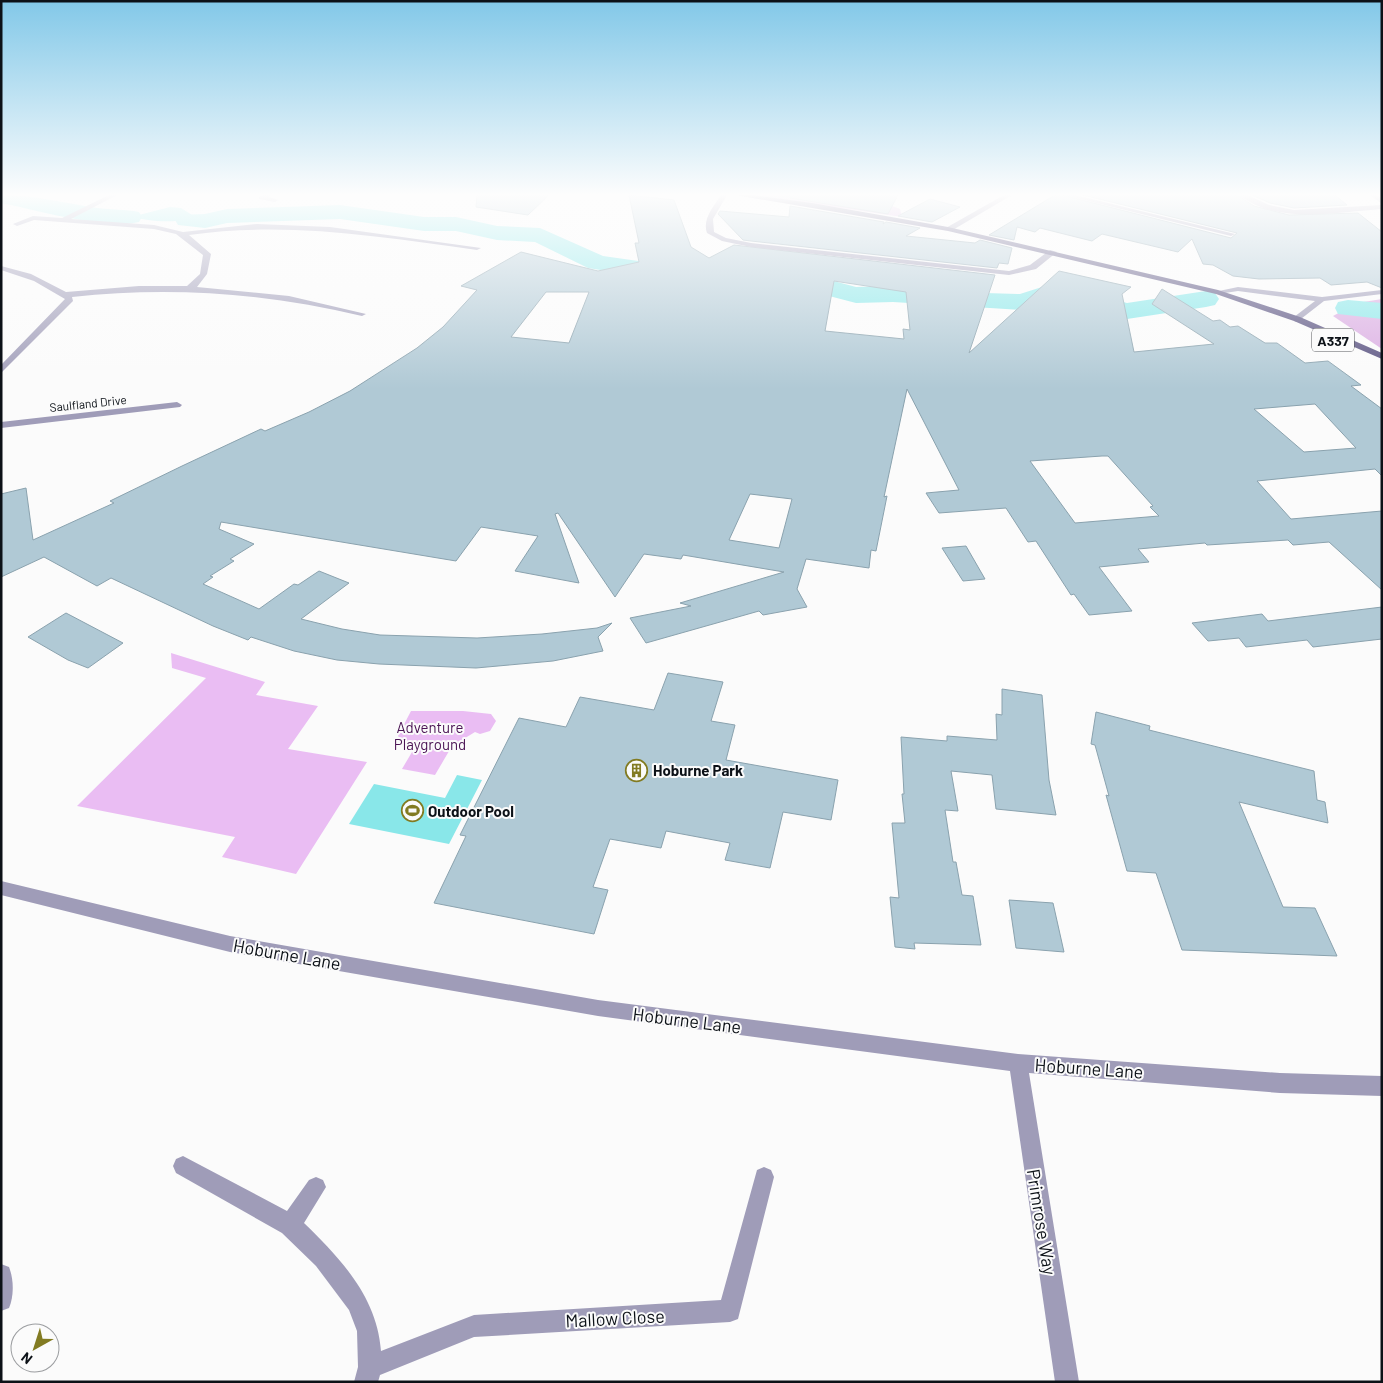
<svg xmlns="http://www.w3.org/2000/svg" width="1383" height="1383" font-family="Barlow,sans-serif">
<style>
.green{fill:#eabdf3}
.forest{fill:#daace2}
.water{fill:#89e7e9}
.lines{fill:none;stroke-linecap:round;stroke-linejoin:round}
.river{fill:#89e7e9;fill-rule:evenodd}
.building{fill:#b0c9d5;stroke:#8aa2ae;fill-rule:evenodd}
.minor{fill:#9f9cb8;fill-rule:evenodd}
.tertiary{fill:#9f9cb8;fill-rule:evenodd}
.primary{fill:#564f7e;fill-rule:evenodd}
.labels{text-anchor:middle;dominant-baseline:central;stroke-width:4;stroke-linejoin:round;paint-order:stroke}
.far-street-label{font-size:12px;fill:#0c1117;stroke:#fbfbfb}
.shield{fill:#fbfbfb;stroke:#54575b;stroke-width:1}
.shield-label{font-size:14px;font-weight:bold;fill:#0c1117}
.park-label{font-size:15px;fill:#4a1354;stroke:#fbfbfb}
.poi-label{font-size:15px;font-weight:bold;fill:#0c1117;stroke:#fbfbfb;text-anchor:start}
.near-street-label{font-size:18px;fill:#0c1117;stroke:#fbfbfb}
</style>
<rect width="100%" height="100%" fill="#fbfbfb"/>
<g class="green">
<polygon points="171,653 265,682 256,695 318,706 288,749 367,762 296,874 222,857 235,837 77,806 206,678 172,668"/>
<polygon points="411,711 463,711 491,714 496,721 490,731 480,734 475,732 452,746 435,775 402,769 412,752 398,736"/>
</g>
<g class="forest">
<polygon points="753,195 863,195 900,209 902,217"/>
<polygon points="1382,299 1382,349 1333,316 1357,303"/>
</g>
<g class="water">
<path d="M170 207 181 208 192 215C184 226 143 220 131 217Z"/>
<polygon points="457,775 482,780 449,844 349,824 374,784 445,798"/>
</g>
<g class="lines">
<g class="river">
<path d="M1 195C34 195 64 203 97 208 111 210 125 209 139 212L142 217 139 222C105 230 37 210 1 203Z"/>
<polygon points="340,205 424,217 456,217 497,226 540,228 603,256 681,267 690,270 694,275 690,280 681,283 588,268 535,242 497,240 456,231 424,231 340,219 227,223 205,228 178,225 175,220 178,215 205,214 227,209"/>
<polygon points="772,275 791,277 811,275 856,287 893,286 985,293 1020,294 1045,286 1068,293 1089,293 1127,303 1206,291 1215,293 1219,299 1215,305 1206,307 1127,319 1087,309 1065,309 1045,303 1023,310 893,302 856,303 810,291 791,293 763,288 759,283 763,278"/>
<polygon points="1348,300 1382,303 1382,319 1338,314 1335,308 1338,302"/>
</g>
</g>
<g class="building">
<polygon points="477,195 549,195 528,215 476,207"/>
<path d="M629 195 674 200 691 247 709 258 734 245 995 275 969 353 1059 271 1131 287 1122 294 1134 352 1214 344 1152 304 1162 289 1213 321 1220 320 1230 327 1238 326 1265 343H1277L1305 363 1328 361 1361 385 1351 386 1382 409V476L1375 469 1257 481 1291 519 1382 511V590L1329 542 1293 545 1288 540 1207 545 1205 543 1138 549 1149 562 1099 567 1132 611 1089 615 1074 594 1071 595 1036 541 1028 542 1006 508 939 513 926 493 959 490 907 389 884 497 887 496 876 551 871 550 869 568 806 559 797 589 807 607 763 615 759 611 646 643 630 618 691 606 680 603 784 572 683 555 681 559 644 554 615 597 558 513 555 514 579 583 515 571 538 536 481 527 456 561 221 522 219 529 254 544 230 559 234 561 210 576 213 577 203 584 259 609 294 584 298 585 319 571 349 583 301 619 342 629 380 635 477 638 542 634 597 628 612 623 598 637 603 651 553 661 476 668 379 664 337 660 294 651 251 637 248 640 213 626 111 578 97 586 44 557 1 577V494L26 488 33 540 114 503 110 501 182 466 261 429 265 431 309 412 350 391 417 348 443 327 477 290 461 286 521 252 598 271 639 262 635 243H639ZM834 281 906 292 910 330 903 329 904 339 825 331ZM546 292H589L569 343 511 337ZM1315 404 1356 448 1304 452 1254 409ZM1102 456H1108L1153 506 1150 507 1159 516 1075 523 1030 461ZM750 494 792 499 779 548 729 540Z"/>
<polygon points="790,195 898,195 888,214 790,198"/>
<polygon points="1055,195 1062,195 1231,238 1237,233 1083,195 1237,195 1254,206 1289,215 1358,213 1382,232 1382,288 1367,282 1331,285 1320,278 1259,279 1233,276 1213,265 1203,264 1192,239 1178,252 1102,234 1092,241 1040,228 1035,232 1017,227 1014,240 989,235"/>
<polygon points="1252,195 1335,195 1347,205 1294,208 1270,203"/>
<polygon points="930,199 960,207 932,222 898,216"/>
<polygon points="790,206 884,222 883,224 886,222 920,228 906,236 975,243 980,240 1012,248 1008,264 999,263 997,268 751,241 743,240 718,214 720,211 789,217"/>
<polygon points="966,546 985,579 963,581 942,548"/>
<polygon points="1382,607 1382,639 1313,647 1307,640 1246,647 1239,638 1208,641 1192,623 1262,614 1268,621"/>
<polygon points="66,613 123,643 88,668 68,660 28,637"/>
<polygon points="668,673 723,682 711,721 735,725 726,760 838,780 831,820 783,812 770,868 725,860 730,843 666,831 661,848 610,839 593,887 608,890 594,934 434,903 466,836 460,835 519,718 566,727 580,697 654,710"/>
<polygon points="1002,689 1042,695 1049,780 1056,815 996,809 992,775 951,771 958,811 945,810 953,862 956,862 962,895 973,896 981,945 914,943 915,949 895,947 890,897 899,898 892,823 905,823 902,794 904,794 901,737 947,741 947,736 997,740 996,714 1002,715"/>
<polygon points="1096,712 1150,726 1149,730 1314,771 1317,800 1325,802 1328,823 1239,802 1283,907 1315,908 1337,956 1182,950 1156,873 1127,871 1106,795 1109,796 1095,745 1091,744"/>
<polygon points="1009,900 1053,903 1064,952 1016,948"/>
</g>
<g class="lines">
<g class="minor">
<path d="M109 195H117L71 219 154 225 183 232 257 224 330 227 481 248 477 250C381 237 286 221 189 235L211 254 207 274 197 287 289 296 366 314 362 316C266 293 170 286 72 297L73 301 1 373V365L65 299 34 281 1 270V266L31 274 66 292 139 286H187L200 274 203 255 176 234 154 229 34 220 17 226 13 224 33 216 62 218Z"/>
<polygon points="262,195 271,195 269,197 278,200 275,202 259,199 259,197"/>
<path d="M721 195H727L713 219 714 232 726 238 751 243 1009 271 1030 265 1050 250 1057 252 1036 269 1009 275 751 247 722 241 707 233C702 219 714 206 721 195Z"/>
<polygon points="1004,195 1012,195 951,231 944,229"/>
<polygon points="1064,195 1075,195 1235,234 1231,236"/>
<path d="M1239 195H1247L1269 205 1294 210 1382 205V209C1337 212 1277 225 1239 195Z"/>
<polygon points="1370,195 1377,195 1382,199 1382,204"/>
<polygon points="177,402 182,405 180,407 1,428 1,422"/>
<polygon points="1,881 230,936 598,1000 1018,1054 1280,1073 1382,1076 1382,1096 1280,1093 1029,1073 1079,1382 1055,1382 1010,1071 598,1016 230,952 1,895"/>
<path d="M183 1156 287 1211 309 1180 316 1177 323 1180 326 1187 304 1223C341 1259 377 1297 381 1351L474 1315 721 1300 757 1170 764 1167 771 1170 774 1177 738 1319 730 1322 474 1337 380 1375 378 1382H354L358 1367 357 1331 349 1310 316 1266 282 1233 176 1173 173 1166 176 1159Z"/>
<path d="M1 1264 9 1267C14 1280 14 1296 9 1308L1 1311Z"/>
</g>
<polygon class="tertiary" points="1238,287 1322,297 1382,290 1382,294 1324,301 1297,322 1294,321 1294,317 1315,301 1238,291 1218,294 1214,292"/>
<polygon class="primary" points="735,195 753,195 812,203 948,227 1218,290 1300,317 1382,353 1382,359 1294,321 1216,294 948,231"/>
</g>
<linearGradient id="sky" x2="0" y2="1"><stop stop-color="#82c8e8"/><stop offset="0.5" stop-color="#fdfdfd"/><stop offset="1" stop-color="#fdfdfd" stop-opacity="0"/></linearGradient>
<rect width="1383" height="389" fill="url(#sky)"/>
<defs>
<symbol id="building-ring" viewBox="-11 -11 22 22"><circle r="9.5" fill="#fbfbfb" stroke="#827b22" stroke-width="1.5"/><path d="M-4-6H4V6H1V3H-1V6H-4ZM-2.5-4.3h1.7v1.8h-1.7ZM.8-4.3h1.7v1.8H.8ZM-2.5-1h1.7V.8h-1.7ZM.8-1h1.7V.8H.8Z" fill="#827b22"/></symbol>
<symbol id="stadium-ring" viewBox="-11 -11 22 22"><circle r="9.5" fill="#fbfbfb" stroke="#827b22" stroke-width="1.5"/><path d="M0-5a6.5 5 0 1 0 0 10a6.5 5 0 1 0 0-10ZM-3.5-1.8h7v3.6h-7Z" fill="#827b22"/></symbol>
</defs>
<g fill-rule="evenodd">
<use href="#building-ring" x="624" y="758" width="25" height="25"/>
<use href="#stadium-ring" x="400" y="798" width="25" height="25"/>
</g>
<g class="labels">
<g class="far-street-label">
<text transform="translate(88 403) rotate(-6)">Saulfland Drive</text>
</g>
<rect class="shield" x="1312" y="328.5" width="42" height="23" rx="4"/>
<g class="shield-label">
<text x="1333" y="340">A337</text>
</g>
<g class="park-label">
<text x="430" y="727">Adventure<tspan x="430" dy="17">Playground</tspan></text>
</g>
<g class="poi-label">
<text x="653" y="770">Hoburne Park</text>
<text x="428" y="811">Outdoor Pool</text>
</g>
<g class="near-street-label">
<text transform="translate(287 954) rotate(10)">Hoburne Lane</text>
<text transform="translate(687 1020) rotate(7)">Hoburne Lane</text>
<text transform="translate(1089 1068) rotate(4)">Hoburne Lane</text>
<text transform="translate(1042 1222) rotate(81)">Primrose Way</text>
<text transform="translate(615 1318) rotate(-3)">Mallow Close</text>
</g>
</g>
<rect width="1383" height="1383" fill="none" stroke="#0c1117" stroke-width="5"/>
<g transform="translate(35 1348) rotate(219)"><circle r="24" fill="#fbfbfb" stroke="#9b9da0"/>
<path d="M0-4L9 19L0 12L-9 19Z" fill="#827b22"/>
<text y="-8" font-size="14" font-weight="bold" text-anchor="middle" fill="#0c1117">N</text>
</g>
</svg>
